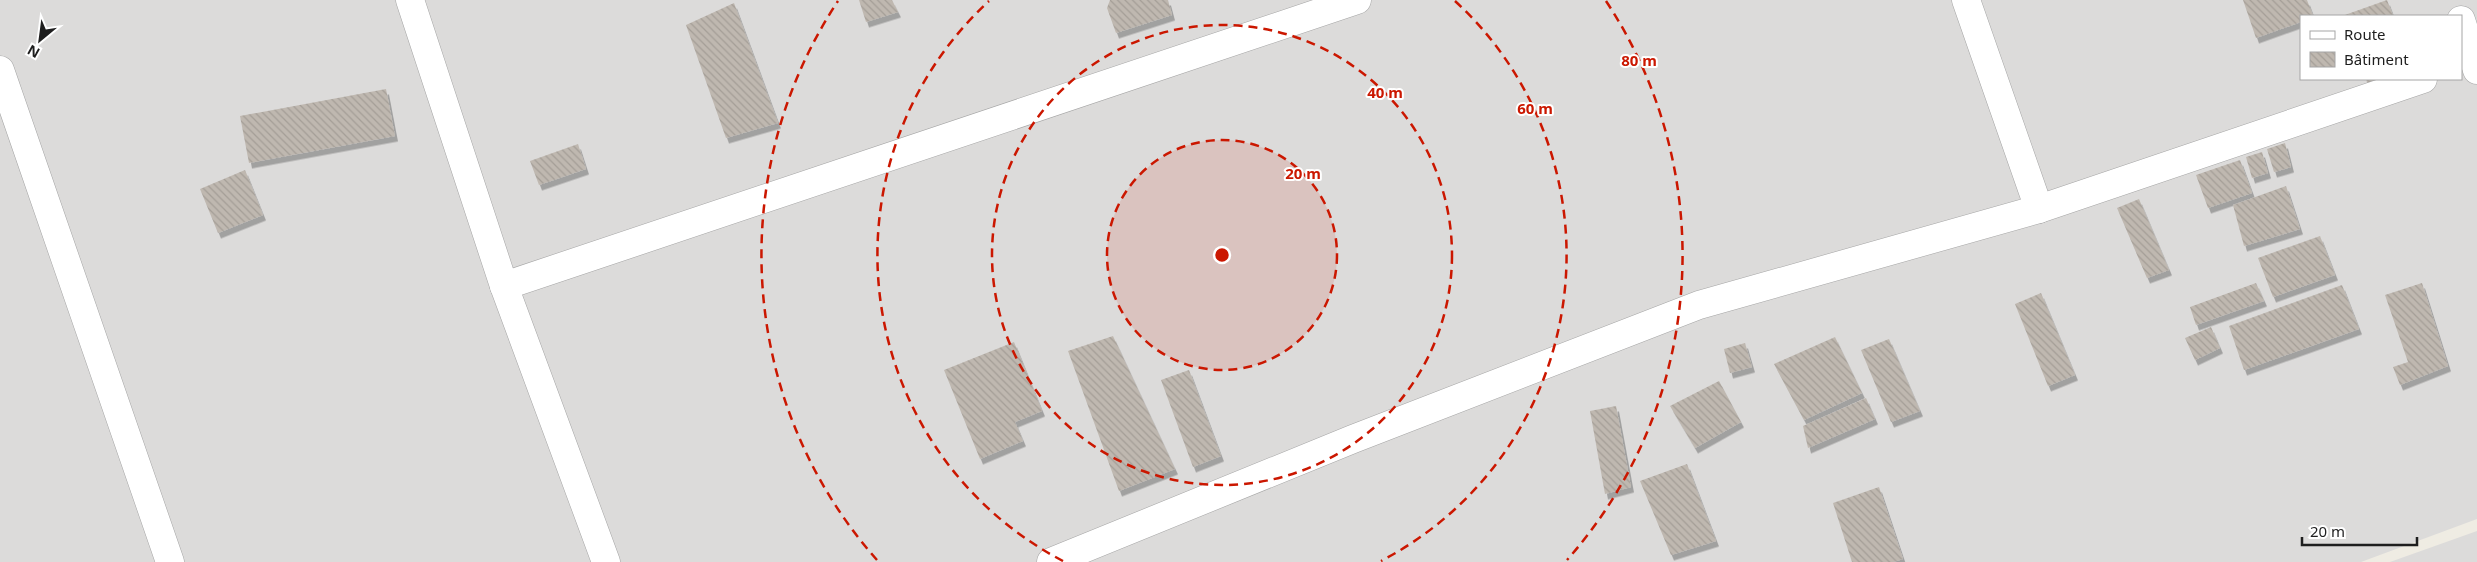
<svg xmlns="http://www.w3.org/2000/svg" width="2477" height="562" font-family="'Noto Sans',sans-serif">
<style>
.residential{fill:#dcdbda;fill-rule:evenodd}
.building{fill:url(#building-back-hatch);filter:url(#shadow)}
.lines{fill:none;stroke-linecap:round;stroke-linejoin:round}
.minor-casing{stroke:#a5a5a5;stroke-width:29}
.minor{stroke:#fff;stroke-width:28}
.ring{fill:none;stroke:#cb1700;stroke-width:2.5;stroke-dasharray:9 6}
.centre{fill:#cb1700;stroke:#fff;stroke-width:2.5}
.ring-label{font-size:15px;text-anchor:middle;font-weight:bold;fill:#cb1700;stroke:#fff;stroke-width:4;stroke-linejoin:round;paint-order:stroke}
</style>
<defs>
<pattern id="building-back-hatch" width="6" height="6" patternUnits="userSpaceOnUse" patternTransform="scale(1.25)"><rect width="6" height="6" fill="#bfb8b0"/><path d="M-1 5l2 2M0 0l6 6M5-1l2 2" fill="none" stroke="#a49e97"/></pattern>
<filter id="shadow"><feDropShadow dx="3" dy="5.5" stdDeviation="0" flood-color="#0004"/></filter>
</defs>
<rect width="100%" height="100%" fill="#efece3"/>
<g class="residential">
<path d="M0 0H2477V519L2361 562H0ZM2301 16H2461V79H2301Z"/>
<polygon points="2477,531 2477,562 2390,562"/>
</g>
<g class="building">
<polygon points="859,0 892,0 898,12 866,22"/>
<polygon points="1110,0 1168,0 1172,15 1116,33 1107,8"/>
<polygon points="2243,0 2307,0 2313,16 2301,16 2301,22 2256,38"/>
<polygon points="2387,0 2393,16 2342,16"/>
<polygon points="734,3 778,123 726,138 686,25"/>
<polygon points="2366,79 2386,79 2368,86"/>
<polygon points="386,89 395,136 249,163 240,116"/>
<polygon points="2285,143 2291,167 2274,172 2267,149"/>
<polygon points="578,144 586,169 539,185 530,161"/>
<polygon points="2262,152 2268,173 2252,178 2246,157"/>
<polygon points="2240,160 2252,193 2208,208 2196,175"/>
<polygon points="245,170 263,215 218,233 200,189"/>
<polygon points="2286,186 2300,229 2244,246 2233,205"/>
<polygon points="2139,199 2169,270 2147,278 2117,208"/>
<polygon points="2320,236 2335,275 2273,297 2258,258"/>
<polygon points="2256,283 2264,301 2196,325 2190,307"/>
<polygon points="2422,283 2448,366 2400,385 2393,367 2408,362 2385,295"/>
<polygon points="2342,285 2359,329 2244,370 2229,326"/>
<polygon points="2041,293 2075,375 2048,386 2015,304"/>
<polygon points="2211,327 2220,348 2195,360 2185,338"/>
<polygon points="1113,336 1175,469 1119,491 1068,351"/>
<polygon points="1835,337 1862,393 1804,420 1774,364"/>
<polygon points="1889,339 1920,411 1891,422 1861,350"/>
<polygon points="1014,342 1042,411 1015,422 1023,441 980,459 944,370"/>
<polygon points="1745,343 1752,367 1730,373 1724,349"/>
<polygon points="1189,370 1221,456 1193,467 1161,380"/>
<polygon points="1719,381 1741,422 1695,448 1670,406"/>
<polygon points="1866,398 1875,419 1808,448 1803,426"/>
<polygon points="1616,406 1631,487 1605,494 1590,411"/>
<polygon points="1687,464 1716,541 1671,555 1640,481"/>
<polygon points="1879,487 1903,559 1893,562 1852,562 1833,503"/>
</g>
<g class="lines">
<defs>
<g id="minor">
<polyline points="410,0 504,286 606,562"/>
<polyline points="1966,0 2039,209"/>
<polyline points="2461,20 2477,70"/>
<polyline points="0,70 170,562"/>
<polyline points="504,286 1357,0"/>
<polyline points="1051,562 1353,439 1699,305 2039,209 2423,79"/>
</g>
</defs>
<use href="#minor" class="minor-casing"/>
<use href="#minor" class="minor"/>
</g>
<circle cx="1222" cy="255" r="115" fill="#cb1700" fill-opacity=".12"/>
<g class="ring">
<circle cx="1222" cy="255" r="115"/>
<circle cx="1222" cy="255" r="230"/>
<path d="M1063 561A345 345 0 0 1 989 1M1455 1A345 345 0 0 1 1381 561"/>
<path d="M877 560A460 460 0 0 1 838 1M1606 1A460 460 0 0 1 1567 560"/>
</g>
<circle cx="1222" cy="255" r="8" class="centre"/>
<g class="ring-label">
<text x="1639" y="66">80 m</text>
<text x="1385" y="98">40 m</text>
<text x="1535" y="114">60 m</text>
<text x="1303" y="179">20 m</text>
</g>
<rect x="2300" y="15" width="162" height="65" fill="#ffffff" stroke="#a5a5a5"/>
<rect x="2310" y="31" width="25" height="8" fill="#ffffff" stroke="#a5a5a5"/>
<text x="2344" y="40" font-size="15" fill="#1e1e1e">Route</text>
<rect x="2310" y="52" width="25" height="15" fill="url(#building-back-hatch)" stroke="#a5a5a5"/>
<text x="2344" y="65" font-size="15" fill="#1e1e1e">Bâtiment</text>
<g transform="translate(40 40) rotate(209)" stroke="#ffffff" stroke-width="4" paint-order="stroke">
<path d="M0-4L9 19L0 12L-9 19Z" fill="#1e1e1e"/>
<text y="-8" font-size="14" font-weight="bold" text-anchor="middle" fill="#1e1e1e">N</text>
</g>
<path d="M2302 537v8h115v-8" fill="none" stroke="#1e1e1e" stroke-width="2.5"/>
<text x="2310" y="537" font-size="15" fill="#1e1e1e" stroke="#ffffff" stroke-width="4" paint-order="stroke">20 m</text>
</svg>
